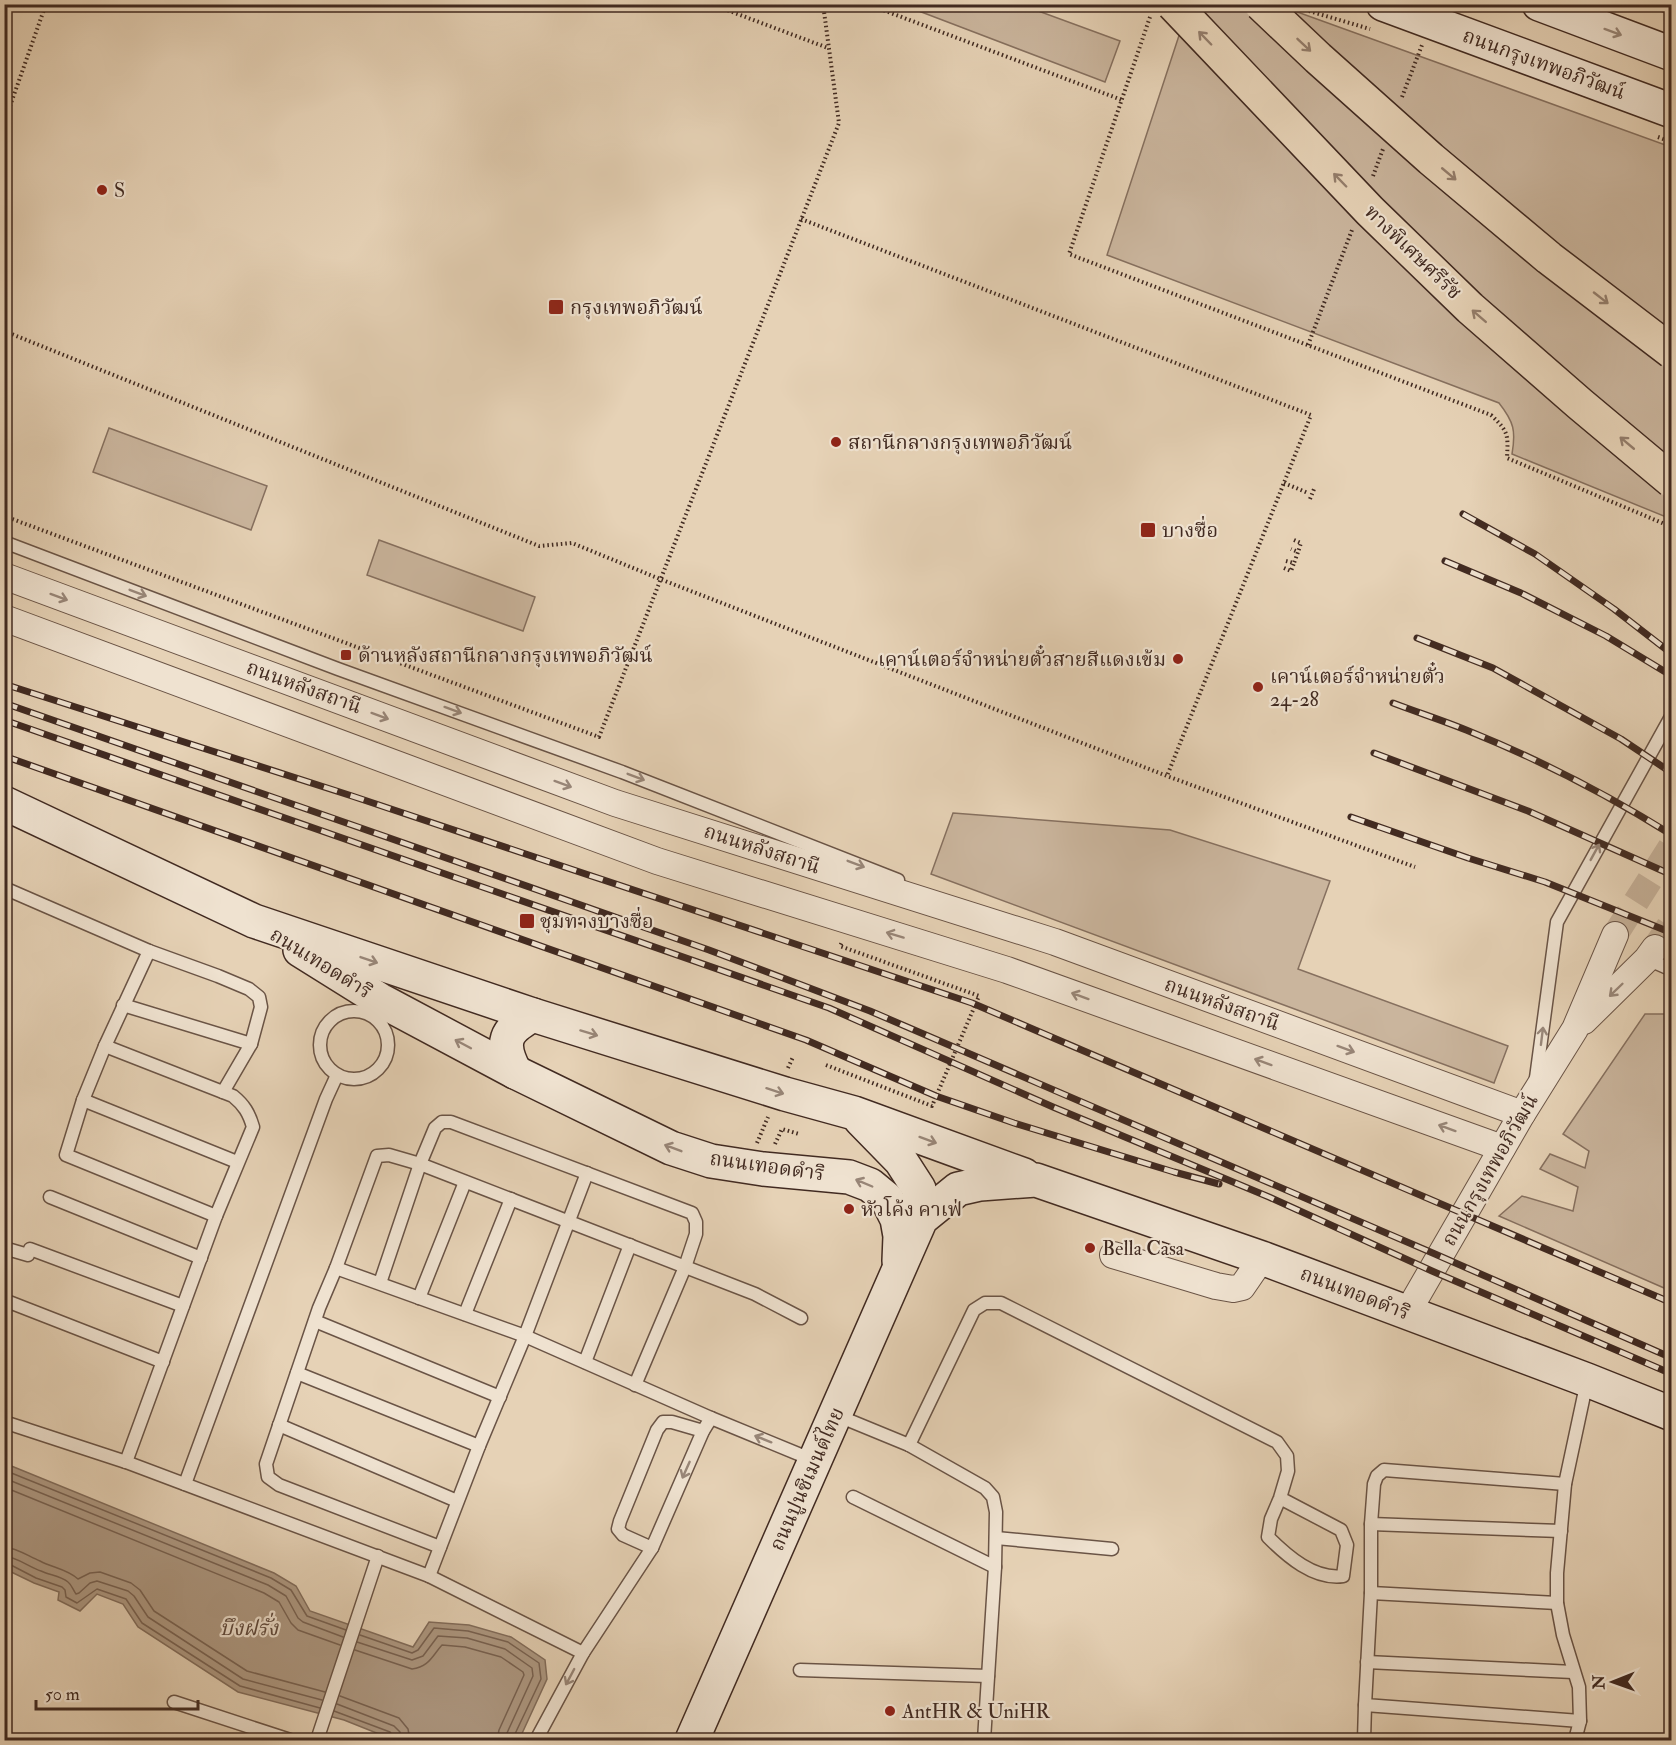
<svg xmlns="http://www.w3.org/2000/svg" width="1676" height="1745" font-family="'IM FELL Double Pica','Noto Serif Thai',serif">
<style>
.green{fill:#cab59d;stroke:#86705f;stroke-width:1.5}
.water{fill:#ae9983;stroke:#826d5c;stroke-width:1.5}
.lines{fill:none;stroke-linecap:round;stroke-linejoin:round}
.shore{stroke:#786252;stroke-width:1.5}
.street-tunnel{stroke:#c5b098;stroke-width:26;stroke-dasharray:26 13;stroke-linecap:butt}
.lane-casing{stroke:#6a5446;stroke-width:15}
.street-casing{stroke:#6a5446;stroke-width:28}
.secondary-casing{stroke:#412a21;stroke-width:36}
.path{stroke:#412a21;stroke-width:4;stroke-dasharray:1.5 3;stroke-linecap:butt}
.lane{stroke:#efe2d0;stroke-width:12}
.street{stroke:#efe2d0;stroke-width:26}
.secondary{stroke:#efe2d0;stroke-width:33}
.rail-casing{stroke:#412a21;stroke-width:7}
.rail{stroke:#efe2d0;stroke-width:4.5;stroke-dasharray:14;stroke-linecap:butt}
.highway-bridge-casing{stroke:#412a21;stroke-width:36;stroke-linecap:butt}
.highway-bridge{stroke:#e6d2b6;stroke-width:33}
.oneway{stroke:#988678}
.oneway2{stroke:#947e6c}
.poi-dot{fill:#8f2418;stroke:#efe2d0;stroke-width:2}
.labels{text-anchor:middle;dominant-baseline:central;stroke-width:4.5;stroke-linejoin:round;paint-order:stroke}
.street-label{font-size:20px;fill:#412a21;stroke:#efe2d0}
.poi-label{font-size:20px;fill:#412a21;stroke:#efe2d0;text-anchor:start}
.water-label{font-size:21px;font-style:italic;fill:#5c463a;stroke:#efe2d0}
</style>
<rect width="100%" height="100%" fill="#e6d2b6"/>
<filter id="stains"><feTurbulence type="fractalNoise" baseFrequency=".00333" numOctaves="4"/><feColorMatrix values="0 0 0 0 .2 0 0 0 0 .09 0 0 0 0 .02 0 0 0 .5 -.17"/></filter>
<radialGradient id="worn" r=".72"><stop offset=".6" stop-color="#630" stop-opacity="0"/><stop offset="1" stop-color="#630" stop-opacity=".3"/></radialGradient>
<g class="green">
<polygon points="903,5 1022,5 1120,41 1105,82"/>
<path d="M1189 5H1278L1671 147V519L1512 454C1516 431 1514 422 1499 403L1107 255Z"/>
<polygon points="109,428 267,486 251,530 93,472"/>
<polygon points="379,540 535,597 523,631 367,575"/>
<polygon points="953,813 1170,830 1330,881 1298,969 1508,1046 1494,1083 931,874"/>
<polygon points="1645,1014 1671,1014 1671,1291 1499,1216 1522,1196 1573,1211 1578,1187 1540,1169 1550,1154 1585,1168 1589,1151 1563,1134"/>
</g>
<polygon class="water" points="4,1463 274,1573 296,1586 310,1611 413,1647 429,1622 469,1625 511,1637 545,1660 547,1679 519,1740 394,1740 344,1720 238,1692 138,1627 123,1604 97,1594 80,1611 58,1600 59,1592 34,1583 5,1569"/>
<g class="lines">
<g class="shore">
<polyline points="4,1470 271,1578 291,1590 307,1616 346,1630"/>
<polyline points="4,1478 268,1585 286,1596 298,1618 303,1622 343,1637"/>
<polyline points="4,1487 264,1593 279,1602 291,1623 298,1630 340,1645"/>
<path d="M4 1547C17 1548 28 1556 40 1561 53 1568 67 1569 78 1579L90 1573 100 1572 131 1583 140 1590 154 1611 247 1671 325 1692"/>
<path d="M4 1556C17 1557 29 1567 41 1571 49 1575 61 1576 68 1582 72 1585 73 1590 76 1594L79 1593 90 1583 97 1581 128 1591 134 1596 148 1617 243 1679 322 1700"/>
<polyline points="4,1564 9,1564 36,1578 62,1587 65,1590 66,1597 77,1603 97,1589 126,1599 142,1623 240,1686 320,1708"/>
<polyline points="360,1635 412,1653 418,1650 434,1628 468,1631 508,1642 539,1663 541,1679 514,1736 514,1740"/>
<polyline points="357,1642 412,1660 423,1656 438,1636 467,1638 505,1649 532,1668 533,1676 507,1733 506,1740"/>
<path d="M355 1650 412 1669C429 1667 432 1656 442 1645L465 1647 501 1657 523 1672 524 1675 499 1730 497 1740"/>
<polyline points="340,1696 399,1718 408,1729 410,1740"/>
<polyline points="337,1704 394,1726 400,1732 401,1740"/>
<polyline points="334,1711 390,1732 393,1736 394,1740"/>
</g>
<g class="street-tunnel">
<polyline points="1615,935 1672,845"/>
<polyline points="1655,948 1672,922"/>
</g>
<defs>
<g id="lane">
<polyline points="1661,4 1672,8"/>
<polyline points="4,542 338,669 622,772 898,880"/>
<polyline points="4,888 149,951 218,976 249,989 259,997 261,1007 251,1044 223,1092"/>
<polyline points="149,951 105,1046 83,1100 66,1155 216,1216"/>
<polyline points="1647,959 1672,970"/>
<polyline points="123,1005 251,1044"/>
<circle cx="354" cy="1045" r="34"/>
<path d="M105 1046 233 1096C244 1105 249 1113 253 1127L216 1216 126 1462"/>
<polyline points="1536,1078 1557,922 1672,715"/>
<polyline points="83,1100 237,1162"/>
<polyline points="50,1197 201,1258"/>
<polyline points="4,1248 28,1255"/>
<polyline points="30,1249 183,1306"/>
<polyline points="336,1268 525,1336 711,1418 813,1460"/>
<polyline points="380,1283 420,1164 435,1128 442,1122 451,1122 692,1213 696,1222 696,1234 685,1267 635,1385"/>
<polyline points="419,1298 465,1182"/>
<polyline points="4,1300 163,1362"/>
<polyline points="465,1314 511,1199"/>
<polyline points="315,1321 500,1397"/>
<polyline points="585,1362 630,1245"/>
<polyline points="297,1373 479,1446"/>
<polyline points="836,1415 909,1445 985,1488 993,1497 996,1512 995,1567 984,1740"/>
<polyline points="4,1422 126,1462 429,1576 479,1446 525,1336 587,1173"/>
<polyline points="279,1425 457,1501"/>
<path d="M909 1445 974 1310 985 1303H1001L1277 1442 1287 1456 1288 1471 1280 1498 1271 1519 1268 1537C1287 1556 1314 1580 1343 1576L1347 1545 1341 1530 1280 1498"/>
<polyline points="185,1484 326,1099 337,1075"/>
<polyline points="1565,1484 1384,1470 1377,1476 1374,1484 1371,1524 1371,1593 1365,1705 1580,1721"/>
<polyline points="853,1497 995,1567"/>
<polyline points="1371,1524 1561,1531"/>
<polyline points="996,1538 1112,1549"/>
<polyline points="440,1547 279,1485 268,1477 266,1464 319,1308 336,1268 377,1156 389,1155 420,1164 755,1294 801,1318"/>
<polyline points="652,1548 623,1535 618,1529 620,1521 657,1430 663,1422 672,1422 703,1431"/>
<polyline points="429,1576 583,1653"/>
<polyline points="1371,1593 1557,1603"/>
<polyline points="1367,1662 1573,1672"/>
<polyline points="800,1670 988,1676"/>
<polyline points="174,1702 290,1740"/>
<polyline points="317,1740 378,1556"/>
<polyline points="536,1740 583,1653 652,1548 703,1431 711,1418"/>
<polyline points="1364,1740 1365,1705"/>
<polyline points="1575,1740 1580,1721 1579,1687 1563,1635 1557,1603 1557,1573 1565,1484 1587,1381"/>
</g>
<g id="street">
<polyline points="4,576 615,803 1055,942 1522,1114"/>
<polyline points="4,618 657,861 1007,970 1502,1148"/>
<polyline points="1584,1021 1647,959 1655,948"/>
<polyline points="1113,1255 1216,1286 1233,1289 1242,1287 1262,1258"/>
<polyline points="1407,1313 1522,1114 1575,1029 1615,935"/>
</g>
<g id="secondary">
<polyline points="1383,4 1672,111"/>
<polyline points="1539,4 1672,54"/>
<polyline points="4,803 254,921 533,1015 785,1094 854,1113 1024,1175"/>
<polyline points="300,950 380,1000 515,1072 671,1148 711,1161 763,1169 849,1177 870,1185 887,1199 897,1219 900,1236 899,1261"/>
<path d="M515 1072C500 1042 504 1031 533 1015"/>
<polyline points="861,1120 901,1161 919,1189 921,1219"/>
<polyline points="692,1740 921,1219 958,1189 980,1184 1036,1180 1262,1258 1587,1380 1672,1414"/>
</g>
</defs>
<use href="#lane" class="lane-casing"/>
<use href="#street" class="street-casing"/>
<use href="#secondary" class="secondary-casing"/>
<g class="path">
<polyline points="711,4 828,48"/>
<polyline points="867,4 1122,100"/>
<polyline points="1309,11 1370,29"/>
<path d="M1150 17 1069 254 1491 415C1509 432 1508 435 1507 458L1672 527"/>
<polyline points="1402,97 1422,45"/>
<polyline points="4,123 46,4"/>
<polyline points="1658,137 1672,142"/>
<polyline points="1373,176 1383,149"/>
<polyline points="801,219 1311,415 1167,776"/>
<polyline points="4,331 539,546 572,543 660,579 1167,776 1415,867"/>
<polyline points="1308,345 1352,230"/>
<polyline points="1284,483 1308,493"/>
<polyline points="1310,499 1314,489"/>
<polyline points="4,516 599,737 839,123 823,4"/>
<polyline points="1294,540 1301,543 1298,552"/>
<polyline points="1286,561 1294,563 1298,552 1291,549"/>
<polyline points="1284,568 1291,571 1294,563"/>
<polyline points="826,1065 932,1106 979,996 840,946 842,942"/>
<polyline points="788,1068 793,1057"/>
<polyline points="757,1143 768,1117"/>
<polyline points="775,1144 782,1129 799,1134"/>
</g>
<use href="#lane" class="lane"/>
<use href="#street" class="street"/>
<use href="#secondary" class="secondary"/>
<defs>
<g id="rail">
<polyline points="1463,514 1535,554 1614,609 1672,654"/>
<polyline points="1445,561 1521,593 1606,636 1672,676"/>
<polyline points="1417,638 1493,668 1621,739 1672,773"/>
<polyline points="4,684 352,796 972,1003 1672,1303"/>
<polyline points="4,703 709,950 870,1011 1435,1254 1672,1358"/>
<path d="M1393 703C1419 713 1445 721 1471 732 1540 760 1608 795 1672 835"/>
<polyline points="4,720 829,1008 1053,1107 1269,1197 1432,1271 1672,1374"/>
<polyline points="1374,753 1528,811 1672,875"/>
<polyline points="4,756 806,1040 936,1096 1014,1123 1174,1172 1219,1184"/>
<polyline points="1351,817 1468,858 1545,882 1672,933"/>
</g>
</defs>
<use href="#rail" class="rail-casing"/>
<use href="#rail" class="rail"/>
<defs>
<g id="highway-bridge">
<polyline points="1173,4 1370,211 1470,308 1580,404 1672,481"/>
<polyline points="1261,4 1318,58 1431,159 1549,258 1672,352"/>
</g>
</defs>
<use href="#highway-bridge" class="highway-bridge-casing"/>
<use href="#highway-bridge" class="highway-bridge"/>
</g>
<defs><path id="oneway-shaft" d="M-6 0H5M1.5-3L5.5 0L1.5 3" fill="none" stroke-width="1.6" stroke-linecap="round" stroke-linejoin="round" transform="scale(1.5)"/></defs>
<g class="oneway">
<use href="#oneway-shaft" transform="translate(1613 32) rotate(20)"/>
<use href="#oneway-shaft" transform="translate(138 593) rotate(21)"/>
<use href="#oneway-shaft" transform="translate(59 597) rotate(20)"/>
<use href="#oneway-shaft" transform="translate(453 710) rotate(20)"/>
<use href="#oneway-shaft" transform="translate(380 716) rotate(20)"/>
<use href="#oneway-shaft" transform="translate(636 777) rotate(21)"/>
<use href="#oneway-shaft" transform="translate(563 784) rotate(20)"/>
<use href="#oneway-shaft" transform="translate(1595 852) rotate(-61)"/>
<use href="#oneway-shaft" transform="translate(856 864) rotate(21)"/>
<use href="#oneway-shaft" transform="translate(895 935) rotate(-163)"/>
<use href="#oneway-shaft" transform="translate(369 960) rotate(19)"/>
<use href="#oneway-shaft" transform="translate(1616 990) rotate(136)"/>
<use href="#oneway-shaft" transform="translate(1080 996) rotate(-160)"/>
<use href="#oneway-shaft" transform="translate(589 1033) rotate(17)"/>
<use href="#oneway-shaft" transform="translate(1542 1036) rotate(-83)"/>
<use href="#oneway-shaft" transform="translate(463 1044) rotate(-152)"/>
<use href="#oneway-shaft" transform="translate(1346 1049) rotate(20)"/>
<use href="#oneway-shaft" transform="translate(1263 1062) rotate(-160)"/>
<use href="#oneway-shaft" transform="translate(775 1091) rotate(18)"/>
<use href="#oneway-shaft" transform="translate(1447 1128) rotate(-160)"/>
<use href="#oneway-shaft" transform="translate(928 1140) rotate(20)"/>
<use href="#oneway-shaft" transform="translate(673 1148) rotate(-159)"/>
<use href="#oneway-shaft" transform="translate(864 1183) rotate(-157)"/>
<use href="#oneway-shaft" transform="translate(763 1439) rotate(-158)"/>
<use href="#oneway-shaft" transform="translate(686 1470) rotate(114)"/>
<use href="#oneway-shaft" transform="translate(570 1677) rotate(118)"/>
</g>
<g class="oneway2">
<use href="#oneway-shaft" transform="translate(1205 38) rotate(-134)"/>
<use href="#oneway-shaft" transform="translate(1304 45) rotate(43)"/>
<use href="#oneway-shaft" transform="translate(1449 174) rotate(40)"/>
<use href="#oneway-shaft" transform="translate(1340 180) rotate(-134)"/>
<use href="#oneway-shaft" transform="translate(1601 298) rotate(38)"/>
<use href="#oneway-shaft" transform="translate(1479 316) rotate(-139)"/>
<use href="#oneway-shaft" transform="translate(1627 443) rotate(-140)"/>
</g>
<g class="poi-dot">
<circle cx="102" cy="190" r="6"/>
<rect x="548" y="299" width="16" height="16" rx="3"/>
<circle cx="836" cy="442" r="6"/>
<rect x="1140" y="522" width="16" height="16" rx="3"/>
<rect x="340" y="649" width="12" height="12" rx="3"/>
<circle cx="1178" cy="659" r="6"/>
<circle cx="1258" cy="687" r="6"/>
<rect x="519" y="913" width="16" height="16" rx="3"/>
<circle cx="849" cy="1209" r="6"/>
<circle cx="1090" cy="1248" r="6"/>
<circle cx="890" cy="1711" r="6"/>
</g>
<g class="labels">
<g class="street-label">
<text transform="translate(1544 64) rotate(20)">ถนนกรุงเทพอภิวัฒน์</text>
<text transform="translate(1413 252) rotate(44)">ทางพิเศษศรีรัช</text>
<text transform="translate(304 687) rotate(20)">ถนนหลังสถานี</text>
<text transform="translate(762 849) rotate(18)">ถนนหลังสถานี</text>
<text transform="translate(321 963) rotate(32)">ถนนเทอดดำริ</text>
<text transform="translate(1222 1004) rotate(20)">ถนนหลังสถานี</text>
<text transform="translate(767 1166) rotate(8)">ถนนเทอดดำริ</text>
<text transform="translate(1490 1170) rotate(-60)">ถนนกรุงเทพอภิวัฒน์</text>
<text transform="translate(1355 1293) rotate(21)">ถนนเทอดดำริ</text>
<text transform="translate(807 1479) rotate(-66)">ถนนปูนซิเมนต์ไทย</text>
</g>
<g class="poi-label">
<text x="114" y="190">S</text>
<text x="570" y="307">กรุงเทพอภิวัฒน์</text>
<text x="848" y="442">สถานีกลางกรุงเทพอภิวัฒน์</text>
<text x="1162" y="530">บางซื่อ</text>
<text x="358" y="655">ด้านหลังสถานีกลางกรุงเทพอภิวัฒน์</text>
<text x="1166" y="659" text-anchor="end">เคาน์เตอร์จำหน่ายตั๋วสายสีแดงเข้ม</text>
<text x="1270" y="676">เคาน์เตอร์จำหน่ายตั๋ว<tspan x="1270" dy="23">24-28</tspan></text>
<text x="540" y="921">ชุมทางบางซื่อ</text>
<text x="861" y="1209">หัวโค้ง คาเฟ่</text>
<text x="1102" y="1248">Bella Casa</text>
<text x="902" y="1711">AntHR &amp; UniHR</text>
</g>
<g class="water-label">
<text x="249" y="1628">บึงฝรั่ง</text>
</g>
</g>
<rect width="1676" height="1745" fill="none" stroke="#e6d2b6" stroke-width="24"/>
<rect x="6" y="6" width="1664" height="1733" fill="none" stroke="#412a21" stroke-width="3"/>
<rect x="12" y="12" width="1652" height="1721" fill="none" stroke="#412a21" stroke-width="1.5"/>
<g transform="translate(1613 1682) rotate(269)" stroke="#efe2d0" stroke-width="4.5" paint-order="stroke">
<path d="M0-4.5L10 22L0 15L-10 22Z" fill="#412a21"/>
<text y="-9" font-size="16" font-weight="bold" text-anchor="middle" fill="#412a21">N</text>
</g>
<path d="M36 1700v9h162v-9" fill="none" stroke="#412a21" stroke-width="3"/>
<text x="45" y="1700" font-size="18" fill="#412a21" stroke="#efe2d0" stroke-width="4.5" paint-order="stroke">50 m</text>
<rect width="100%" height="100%" filter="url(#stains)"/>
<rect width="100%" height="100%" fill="url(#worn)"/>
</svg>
